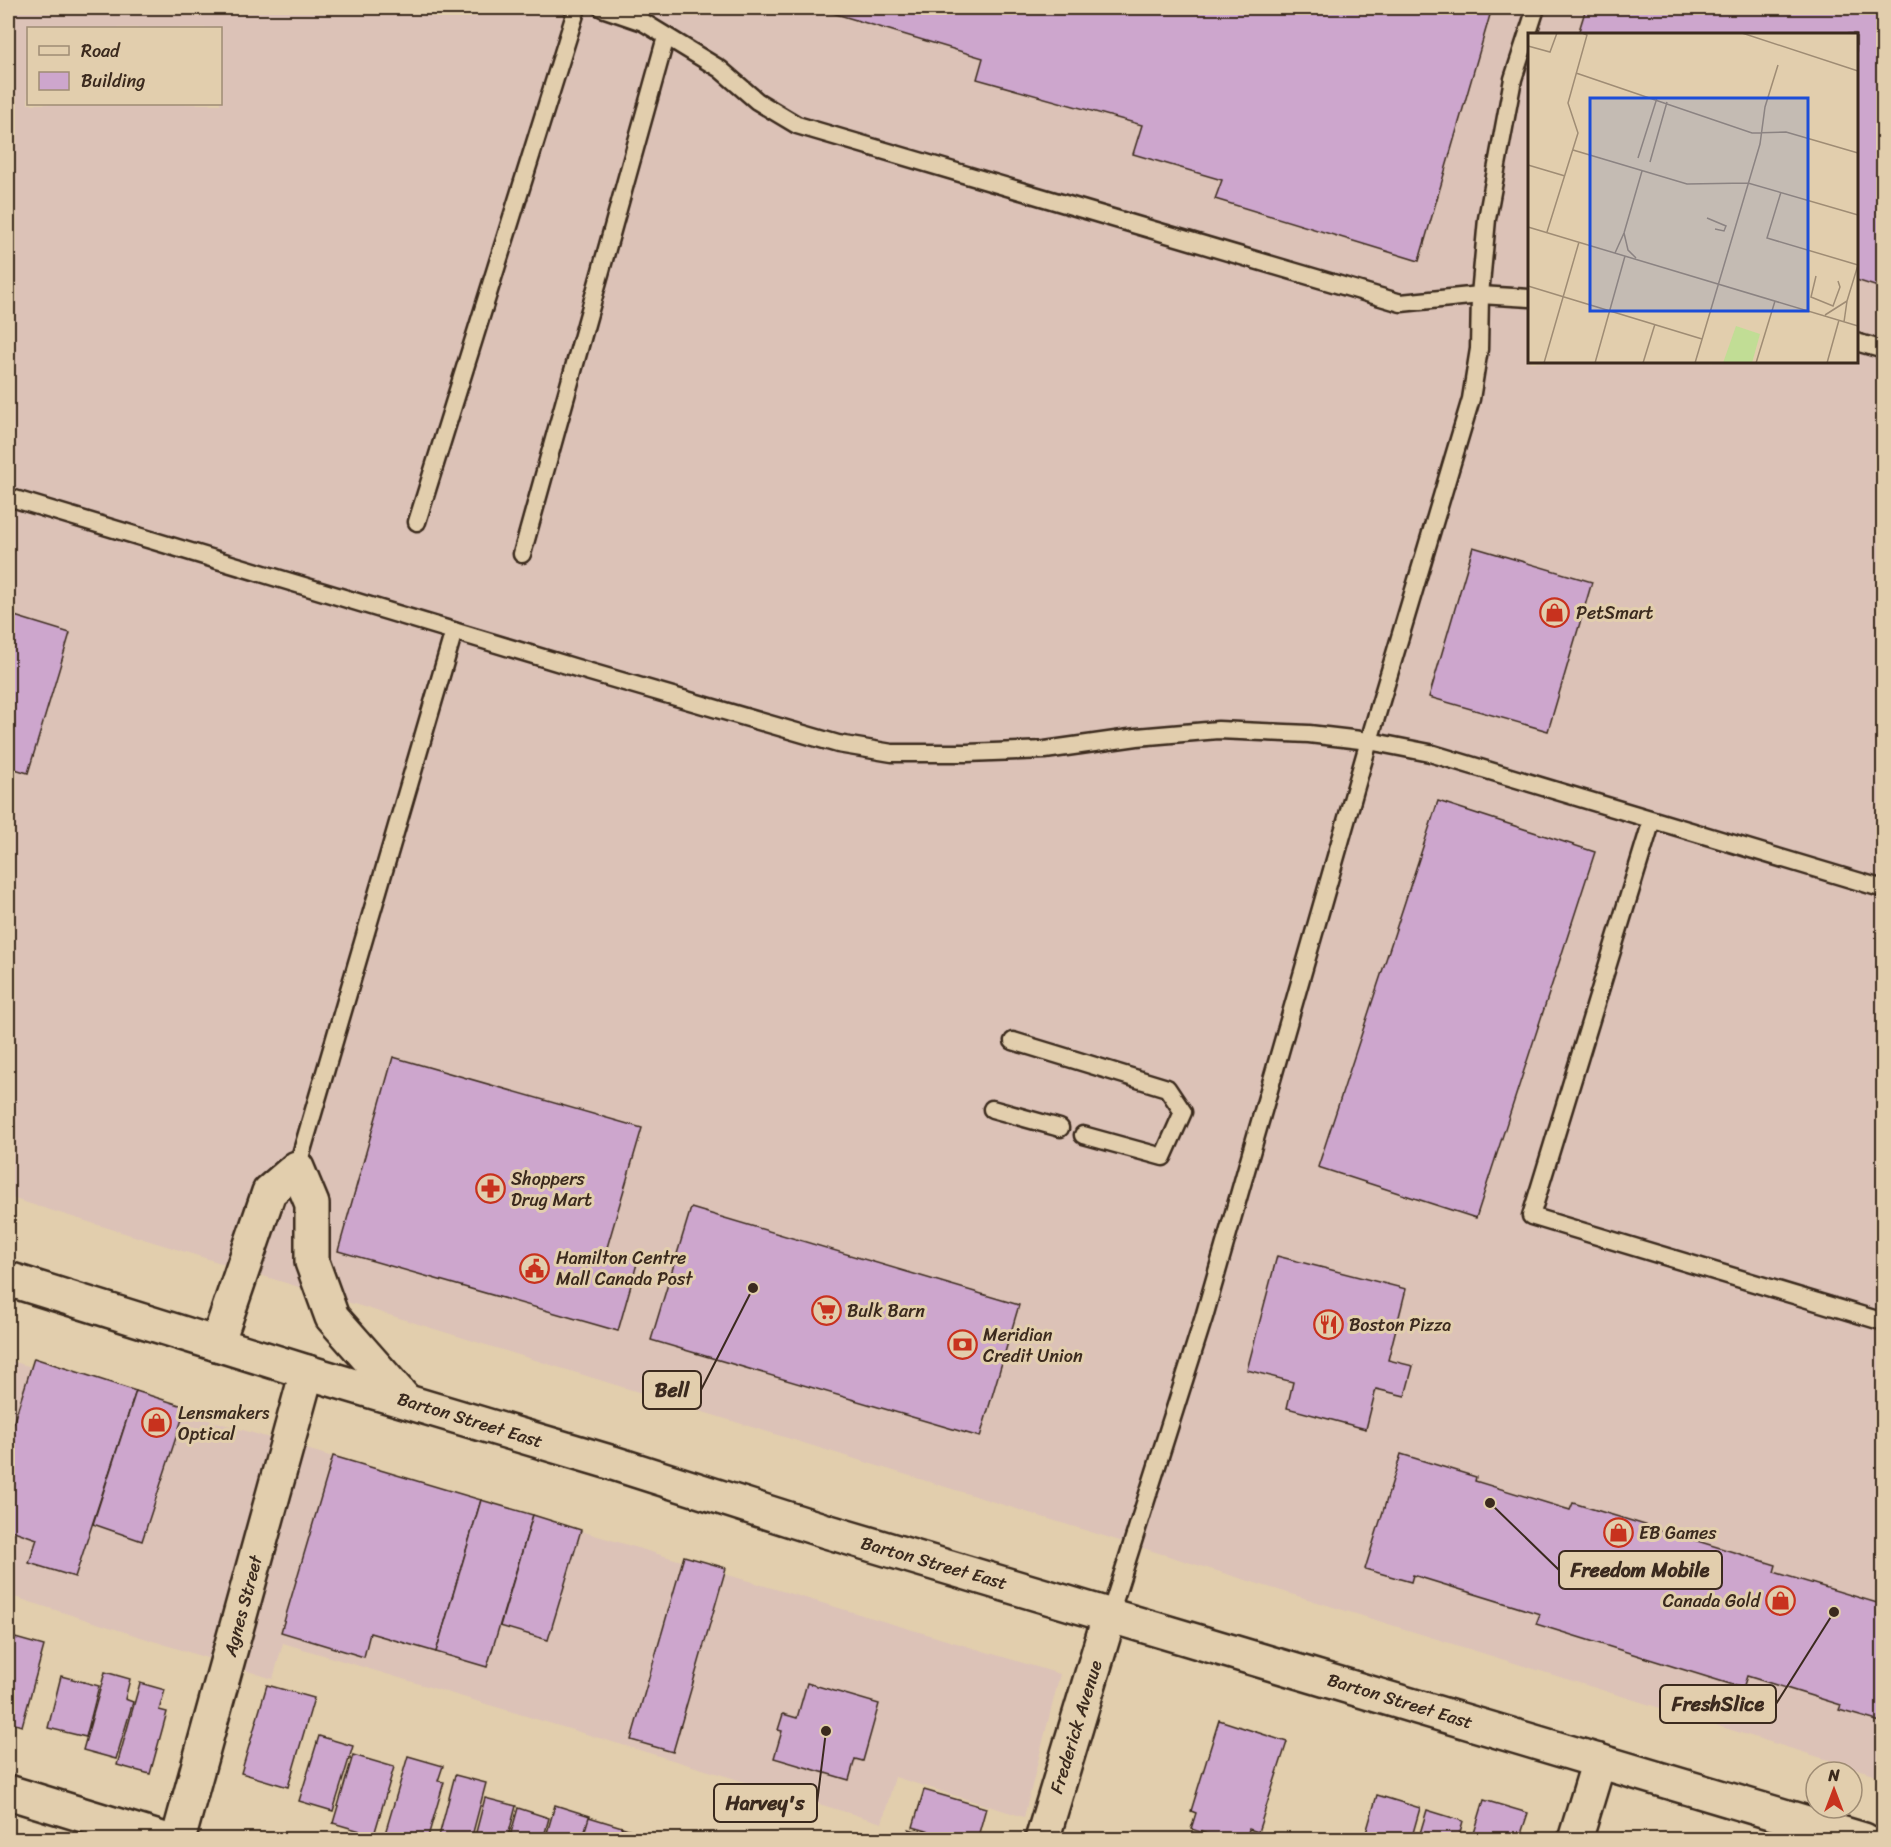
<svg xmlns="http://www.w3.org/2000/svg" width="1891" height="1847" font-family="Sriracha,sans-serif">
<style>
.built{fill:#dcc2b7;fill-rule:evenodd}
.building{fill:#cda6cd;stroke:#3b2a1e;stroke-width:1.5}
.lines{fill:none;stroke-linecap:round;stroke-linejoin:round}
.lane-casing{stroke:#3b2a1e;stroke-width:21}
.street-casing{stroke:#3b2a1e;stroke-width:38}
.secondary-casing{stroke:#3b2a1e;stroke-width:38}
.lane{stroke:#e2cead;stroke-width:16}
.street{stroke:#e2cead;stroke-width:33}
.secondary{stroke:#e2cead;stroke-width:33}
.labels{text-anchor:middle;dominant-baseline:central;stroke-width:6;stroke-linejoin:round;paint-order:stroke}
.poi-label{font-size:18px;fill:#3b2a1e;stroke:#e2cead;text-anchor:start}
.street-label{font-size:18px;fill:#3b2a1e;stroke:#e2cead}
.inset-road{fill:none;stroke:#9f8c74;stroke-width:1.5}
.view{fill:#1d4ed8;fill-opacity:0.15;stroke:#1d4ed8;stroke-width:3}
.inset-edge{fill:none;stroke:#3b2a1e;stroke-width:3}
.leader{fill:none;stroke:#3b2a1e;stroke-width:2}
.callout-dot{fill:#3b2a1e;stroke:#e2cead;stroke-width:2}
.callout{fill:#e2cead;stroke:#3b2a1e;stroke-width:2}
.callout-label{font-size:20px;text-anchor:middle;font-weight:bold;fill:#3b2a1e}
</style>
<rect width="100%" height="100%" fill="#e2cead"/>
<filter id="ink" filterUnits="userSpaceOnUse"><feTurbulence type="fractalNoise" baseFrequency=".0167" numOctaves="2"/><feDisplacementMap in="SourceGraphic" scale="12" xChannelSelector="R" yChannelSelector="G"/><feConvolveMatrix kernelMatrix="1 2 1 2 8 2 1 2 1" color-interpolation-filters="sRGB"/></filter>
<g filter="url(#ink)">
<g class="built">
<path d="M8 8H1883V1777L8 1197ZM28 28H220V104H28ZM1530 34H1856V362H1530Z"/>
<polygon points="8,1360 1060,1674 1024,1817 895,1777 882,1823 283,1643 273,1679 8,1595"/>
</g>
<g class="building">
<polygon points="816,8 1492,8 1419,261 1215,199 1222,180 1133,154 1142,125 977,79 983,58"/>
<polygon points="1586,8 1884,8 1884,289 1856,280 1856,34 1578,34"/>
<polygon points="1473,547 1592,582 1548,731 1429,697"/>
<polygon points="8,614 70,633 28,773 8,767"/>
<polygon points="1438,801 1595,852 1476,1218 1318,1167"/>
<polygon points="393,1057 642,1128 606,1251 638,1260 618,1331 338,1251"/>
<polygon points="691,1208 1019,1305 980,1437 651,1340"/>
<polygon points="1277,1256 1406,1289 1388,1360 1413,1366 1405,1396 1376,1389 1366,1429 1287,1408 1293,1382 1247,1370"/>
<polygon points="34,1358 136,1391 75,1577 29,1563 37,1539 8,1529 8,1440"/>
<polygon points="136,1391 186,1407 142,1541 93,1524"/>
<polygon points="1401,1454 1476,1477 1475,1481 1570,1510 1573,1503 1776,1565 1774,1572 1884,1605 1884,1723 1839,1710 1841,1705 1747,1676 1743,1688 1536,1624 1540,1614 1413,1575 1411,1582 1365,1569"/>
<polygon points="333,1456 481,1500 436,1652 370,1633 364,1657 281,1632"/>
<polygon points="481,1500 533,1515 487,1667 436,1652"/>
<polygon points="533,1515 581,1530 548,1640 500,1626"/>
<polygon points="684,1556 726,1568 673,1752 631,1740"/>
<polygon points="8,1636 44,1646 22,1726 8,1722"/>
<polygon points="105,1672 130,1679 125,1699 133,1702 116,1759 83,1750"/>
<polygon points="61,1676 99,1686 86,1737 48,1728"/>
<polygon points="140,1683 165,1690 159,1710 167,1712 150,1774 117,1765"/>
<polygon points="807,1683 879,1704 863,1761 855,1759 849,1780 774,1758 782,1731 778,1730 783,1714 797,1718"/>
<polygon points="267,1685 314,1698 288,1787 241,1773"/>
<polygon points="1219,1720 1287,1742 1258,1832 1249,1829 1246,1840 1227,1840 1191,1829 1196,1813 1191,1811"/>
<polygon points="319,1736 353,1746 333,1811 299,1801"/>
<polygon points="353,1755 394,1767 374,1835 333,1823"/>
<polygon points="408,1756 443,1766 438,1781 444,1782 427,1840 394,1840 384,1837"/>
<polygon points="455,1775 486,1783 471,1840 438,1840"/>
<polygon points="924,1790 986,1808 977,1840 958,1840 913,1827"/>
<polygon points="1377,1795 1420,1808 1411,1840 1364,1840"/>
<polygon points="485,1798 516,1806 507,1840 474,1840"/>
<polygon points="1484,1800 1528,1813 1519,1840 1472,1840"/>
<polygon points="555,1805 590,1816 583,1840 545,1840"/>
<polygon points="518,1808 549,1818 543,1840 509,1840"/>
<polygon points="1427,1810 1463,1821 1458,1840 1418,1840"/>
<polygon points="589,1817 622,1827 618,1840 582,1840"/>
<polygon points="622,1827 656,1838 656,1840 618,1840"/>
<polygon points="909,1829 944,1840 906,1840"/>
<polygon points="660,1834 681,1840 658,1840"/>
</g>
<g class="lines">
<defs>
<g id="lane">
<polyline points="602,8 643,22 720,69 757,101 797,125 1401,303 1480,295 1530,298"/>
<polyline points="1856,342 1884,350"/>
<polyline points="8,497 590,672 838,744 892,753 967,753 1045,750 1137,737 1218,730 1309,734 1369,741 1430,753 1884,889"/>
<polyline points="417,522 577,8"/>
<polyline points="522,554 666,37"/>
<polyline points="1652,820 1531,1216 1884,1322"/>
<polyline points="1013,1041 1167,1088 1183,1112 1163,1157 1083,1135"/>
<polyline points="992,1109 1060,1128"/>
<polyline points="297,1168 454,631"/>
<polyline points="1110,1614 1204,1317 1369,741 1471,399 1479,349 1480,295 1487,219 1513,79 1536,8"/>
</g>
<g id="street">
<polyline points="8,1792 165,1840"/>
<polyline points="178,1840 307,1372"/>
<polyline points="1042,1840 1110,1614"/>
<polyline points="1575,1840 1599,1761"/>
</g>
<g id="secondary">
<polyline points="8,1279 307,1372 613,1463 826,1531 1864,1840"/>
<polyline points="217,1344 269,1192 297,1168 312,1204 312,1262 332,1317 405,1400"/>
</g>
</defs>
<use href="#lane" class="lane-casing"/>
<use href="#street" class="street-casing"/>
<use href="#secondary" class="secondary-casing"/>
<use href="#lane" class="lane"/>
<use href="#street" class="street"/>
<use href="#secondary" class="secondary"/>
</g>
</g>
<defs>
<symbol id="shop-ring" viewBox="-11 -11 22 22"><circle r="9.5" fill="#e2cead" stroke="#c8321e" stroke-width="1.5"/><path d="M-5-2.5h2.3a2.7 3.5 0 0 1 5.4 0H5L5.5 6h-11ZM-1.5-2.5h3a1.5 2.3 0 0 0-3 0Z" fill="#c8321e"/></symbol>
<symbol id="pharmacy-ring" viewBox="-11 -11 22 22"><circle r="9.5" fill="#e2cead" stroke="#c8321e" stroke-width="1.5"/><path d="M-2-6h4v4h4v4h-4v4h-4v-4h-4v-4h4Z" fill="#c8321e"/></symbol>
<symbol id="civic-ring" viewBox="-11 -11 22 22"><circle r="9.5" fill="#e2cead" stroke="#c8321e" stroke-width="1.5"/><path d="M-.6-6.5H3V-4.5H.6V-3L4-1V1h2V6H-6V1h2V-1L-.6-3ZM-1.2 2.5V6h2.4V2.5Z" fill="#c8321e"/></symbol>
<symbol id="supermarket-ring" viewBox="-11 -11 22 22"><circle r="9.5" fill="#e2cead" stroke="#c8321e" stroke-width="1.5"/><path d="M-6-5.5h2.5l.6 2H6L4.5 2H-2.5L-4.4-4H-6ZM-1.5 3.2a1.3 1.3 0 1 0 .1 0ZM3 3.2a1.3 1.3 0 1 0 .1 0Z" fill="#c8321e"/></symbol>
<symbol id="restaurant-ring" viewBox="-11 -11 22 22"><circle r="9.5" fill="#e2cead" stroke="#c8321e" stroke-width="1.5"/><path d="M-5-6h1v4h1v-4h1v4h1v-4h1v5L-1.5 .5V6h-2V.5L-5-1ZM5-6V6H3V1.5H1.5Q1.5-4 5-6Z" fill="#c8321e"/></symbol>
<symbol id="bank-ring" viewBox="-11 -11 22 22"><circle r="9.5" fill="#e2cead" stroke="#c8321e" stroke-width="1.5"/><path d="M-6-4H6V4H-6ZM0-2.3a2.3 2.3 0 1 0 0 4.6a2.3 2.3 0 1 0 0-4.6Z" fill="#c8321e"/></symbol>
</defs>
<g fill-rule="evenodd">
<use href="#shop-ring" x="1538" y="596" width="33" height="33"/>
<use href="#pharmacy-ring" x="474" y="1172" width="33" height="33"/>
<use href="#civic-ring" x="518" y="1252" width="33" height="33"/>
<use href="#supermarket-ring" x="810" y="1294" width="33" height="33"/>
<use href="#restaurant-ring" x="1312" y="1308" width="33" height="33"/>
<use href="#bank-ring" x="946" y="1328" width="33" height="33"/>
<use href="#shop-ring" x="140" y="1406" width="33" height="33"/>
<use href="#shop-ring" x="1602" y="1516" width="33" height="33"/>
<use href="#shop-ring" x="1764" y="1584" width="33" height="33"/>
</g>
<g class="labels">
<g class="poi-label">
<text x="1576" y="613">PetSmart</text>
<text x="511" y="1179">Shoppers<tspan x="511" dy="21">Drug Mart</tspan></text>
<text x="556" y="1258">Hamilton Centre<tspan x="556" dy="21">Mall Canada Post</tspan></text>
<text x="847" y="1311">Bulk Barn</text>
<text x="1349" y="1325">Boston Pizza</text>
<text x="983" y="1335">Meridian<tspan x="983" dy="21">Credit Union</tspan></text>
<text x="178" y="1413">Lensmakers<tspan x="178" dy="21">Optical</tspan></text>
<text x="1639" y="1533">EB Games</text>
<text x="1760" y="1601" text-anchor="end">Canada Gold</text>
</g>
<g class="street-label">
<text transform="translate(470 1420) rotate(17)">Barton Street East</text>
<text transform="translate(934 1563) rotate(16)">Barton Street East</text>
<text transform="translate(243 1606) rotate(-75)">Agnes Street</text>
<text transform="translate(1400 1701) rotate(17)">Barton Street East</text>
<text transform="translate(1076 1727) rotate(-73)">Frederick Avenue</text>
</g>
</g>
<g transform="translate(1528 33)">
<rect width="330" height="330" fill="#e2cead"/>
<path d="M208 293 232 301 224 330H195Z" fill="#c1dd95"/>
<path class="inset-road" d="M214 0 330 38M0 13 22 19 29 0M48 40 224 100 258 99 330 120M45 117 159 151 220 150 330 182M110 125 129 65M122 129 139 69M0 132 37 143M253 159 239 205 330 232M179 185 198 193 196 198 187 196M0 194 330 293M19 199 50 100 40 70 59 2 54 0M96 200 114 138M96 200 100 217 108 225M87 220 96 200M288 243 283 264 305 273 312 254 310 248M0 253 174 306M319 268 330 232M297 282 319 268M316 289 319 268M16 330 51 209M67 330 97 223M115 330 127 291M167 330 232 111 237 74 250 32M228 330 247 268M299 330 311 287"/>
<path class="view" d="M62 65H280V278H62Z"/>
<rect width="330" height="330" class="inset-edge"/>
</g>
<path class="leader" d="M753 1288L701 1390M1490 1503L1559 1570M1834 1612L1776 1704M826 1731L817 1803"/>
<g class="callout-dot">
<circle cx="753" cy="1288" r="6"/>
<circle cx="1490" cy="1503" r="6"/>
<circle cx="1834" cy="1612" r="6"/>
<circle cx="826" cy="1731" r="6"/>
</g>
<g class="callout">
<rect x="643" y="1371" width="58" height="38" rx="6"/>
<rect x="1559" y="1551" width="163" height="38" rx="6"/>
<rect x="1660" y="1685" width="116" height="38" rx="6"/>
<rect x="714" y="1784" width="103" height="38" rx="6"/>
</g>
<g class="callout-label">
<text x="672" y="1397">Bell</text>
<text x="1640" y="1577">Freedom Mobile</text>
<text x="1718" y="1711">FreshSlice</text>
<text x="765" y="1810">Harvey's</text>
</g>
<rect width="1891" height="1847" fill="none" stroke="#e2cead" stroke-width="30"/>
<rect x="15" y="15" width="1861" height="1817" fill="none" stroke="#3b2a1e" stroke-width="2" filter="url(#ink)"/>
<rect x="27" y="27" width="195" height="78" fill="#e2cead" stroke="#9f8c74" stroke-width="1.5"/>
<rect x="39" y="46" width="30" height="9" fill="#e2cead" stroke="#9f8c74" stroke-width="1.5"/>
<text x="81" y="57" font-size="18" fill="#3b2a1e">Road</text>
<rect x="39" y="72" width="30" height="18" fill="#cda6cd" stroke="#9f8c74" stroke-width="1.5"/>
<text x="81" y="87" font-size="18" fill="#3b2a1e">Building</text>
<g transform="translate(1834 1790)"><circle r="28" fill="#e2cead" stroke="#9f8c74" stroke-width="1.5"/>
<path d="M0-4.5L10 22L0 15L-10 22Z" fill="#c8321e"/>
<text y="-9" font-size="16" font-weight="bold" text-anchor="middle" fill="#3b2a1e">N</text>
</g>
</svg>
